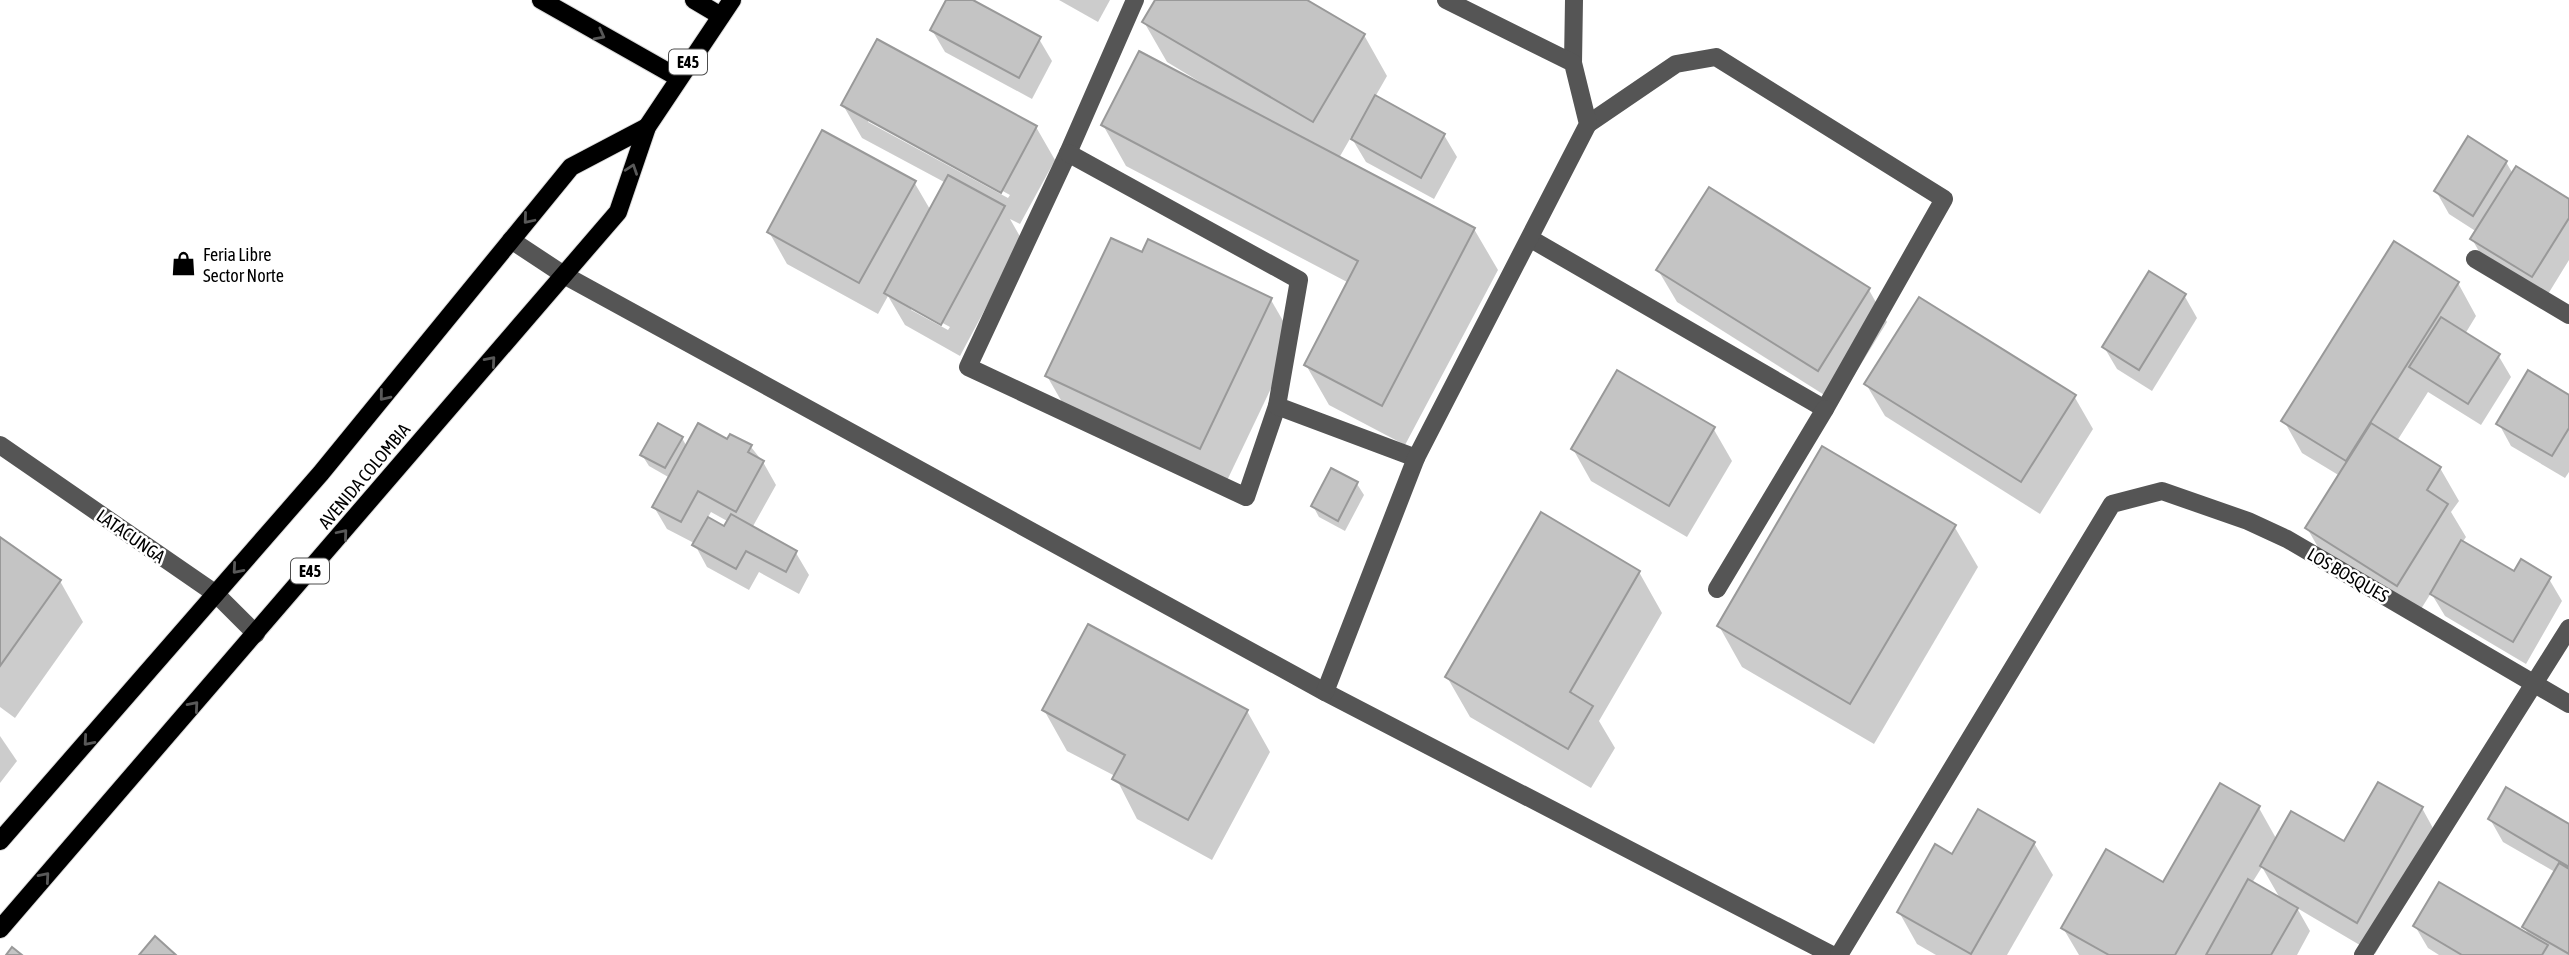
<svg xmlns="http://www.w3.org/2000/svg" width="2569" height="955" font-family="'Asap Condensed',sans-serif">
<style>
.shadow{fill:#0003;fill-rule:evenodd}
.building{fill:#c4c4c4;stroke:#999;stroke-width:2}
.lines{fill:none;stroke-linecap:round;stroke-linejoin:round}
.major-casing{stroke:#dbdbdb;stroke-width:20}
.minor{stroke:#555;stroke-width:18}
.major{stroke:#000;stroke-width:18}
.oneway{stroke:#595959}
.labels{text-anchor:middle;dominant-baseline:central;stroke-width:5;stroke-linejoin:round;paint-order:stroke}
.shield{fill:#fff;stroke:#4c4c4c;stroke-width:2}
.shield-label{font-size:16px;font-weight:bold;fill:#000}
.poi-label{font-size:18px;fill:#000;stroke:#fff;text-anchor:start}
.street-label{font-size:18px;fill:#000;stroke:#fff}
</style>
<rect width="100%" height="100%" fill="#fff"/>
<g class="shadow">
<polygon points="948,0 969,0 1039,39 1052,61 1032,99 945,52 932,30"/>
<polygon points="1059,0 1110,0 1098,22"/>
<polygon points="1157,0 1304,0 1364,35 1387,76 1375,97 1444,135 1457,157 1434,199 1366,162 1351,137 1339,158 1474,229 1498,270 1405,445 1329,405 1306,365 1349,283 1126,166 1103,125 1205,85 1167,62 1144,22"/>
<path d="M843 105 1036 127 1055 160 1020 224 1010 219 1022 240 960 356 905 325 888 296 878 314 787 264 769 232 914 182 931 211 946 183 862 138ZM868 118 1010 195 1008 198 868 122ZM911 306 950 327 948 330 911 310Z"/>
<polygon points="2506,162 2513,174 2569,201 2569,260 2545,299 2485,262 2472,239 2477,232 2449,214 2436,191"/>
<polygon points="1143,254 1271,300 1294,340 1223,489 1070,416 1047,376"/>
<polygon points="1658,270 1869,290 1887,322 1837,403 1677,302"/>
<polygon points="2458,283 2476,316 2465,334 2498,355 2511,377 2481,425 2428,392 2397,441 2440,468 2459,501 2451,512 2466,537 2462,543 2515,573 2549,579 2562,601 2526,664 2445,616 2431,593 2416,617 2326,561 2307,528 2340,476 2302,453 2284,421"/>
<polygon points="2184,295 2197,318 2152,391 2117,369 2104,347"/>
<polygon points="1866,384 2074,396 2093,429 2040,514 1885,416"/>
<polygon points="2569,397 2569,472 2565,478 2511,446 2499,424"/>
<polygon points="1713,428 1732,461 1687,537 1591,481 1573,449"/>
<path d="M682 438 687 447 727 442 751 447 763 462 776 485 752 528 796 553 809 575 799 594 759 572 749 590 707 567 694 543 667 529 654 507 670 478 649 466 642 455ZM711 512 729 522 725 529 707 519Z"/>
<polygon points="1332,470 1357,484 1364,495 1345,531 1319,517 1313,506"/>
<polygon points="1954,526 1978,567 1874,744 1742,667 1719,626"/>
<polygon points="0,539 60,581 83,622 15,718 0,707"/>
<polygon points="1639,572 1662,613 1599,721 1615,748 1591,788 1470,717 1447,677"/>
<polygon points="1044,710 1247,711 1270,752 1212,860 1137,819 1115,776 1067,751"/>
<polygon points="0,736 17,761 0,783"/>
<path d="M2259 808 2277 840 2345 844 2422 808 2440 841 2375 954 2297 908 2310 931 2297 955H2079L2063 928 2164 884ZM2262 867 2281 900 2252 883Z"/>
<polygon points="2490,819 2569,826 2569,955 2439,955 2428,948 2415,926 2530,937 2524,927 2555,872 2503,842"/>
<polygon points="2034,843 2053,875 2007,955 1936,955 1917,944 1899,912 1953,856"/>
</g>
<g class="building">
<polygon points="946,0 973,0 1041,37 1019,78 930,30"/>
<polygon points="1155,0 1307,0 1365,34 1313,122 1142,22"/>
<polygon points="877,39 1037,126 1001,193 841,105"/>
<polygon points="1139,51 1475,228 1382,406 1304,365 1358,261 1101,125"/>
<polygon points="1375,95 1445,134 1421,178 1351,139"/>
<polygon points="822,130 916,181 859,283 767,232"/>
<polygon points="2468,136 2507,161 2473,216 2434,191"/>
<polygon points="2516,166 2569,199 2569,218 2532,277 2470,239"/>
<polygon points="948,175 1005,206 941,325 884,293"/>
<polygon points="1709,187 1870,288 1818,371 1656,270"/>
<polygon points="1111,238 1142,252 1148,239 1272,298 1200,449 1045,376"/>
<polygon points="2394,241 2459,282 2346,461 2281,421"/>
<polygon points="2149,271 2186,294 2139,370 2102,347"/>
<polygon points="1919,297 2076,395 2021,482 1864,384"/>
<polygon points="2441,317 2500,354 2468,404 2409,367"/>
<polygon points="1617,370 1715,427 1669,506 1571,449"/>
<polygon points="2528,370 2569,395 2569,428 2552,456 2496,424"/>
<polygon points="658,423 683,437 665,468 640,455"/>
<polygon points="698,423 727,439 730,434 752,445 748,452 764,461 736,512 698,491 681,522 652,507"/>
<polygon points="2371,423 2441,467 2427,490 2448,504 2397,586 2305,528"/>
<polygon points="1822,446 1956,525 1850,704 1717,626"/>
<polygon points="1331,468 1358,482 1338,521 1311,506"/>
<polygon points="1541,512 1640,571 1570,692 1593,706 1568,749 1445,677"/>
<polygon points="731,514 797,551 786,572 746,551 736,569 692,545 708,517 724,526"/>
<polygon points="0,537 61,580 0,666"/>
<polygon points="2461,540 2514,571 2521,559 2551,577 2513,642 2430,594"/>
<polygon points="1088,624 1248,710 1188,820 1112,779 1125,755 1042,710"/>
<polygon points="2378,782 2423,807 2357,923 2260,866 2291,811 2344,841"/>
<polygon points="2220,783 2260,806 2175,955 2109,955 2061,928 2106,849 2163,882"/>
<polygon points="2506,787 2569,824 2569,867 2488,819"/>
<polygon points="1978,809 2035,842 1971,954 1897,912 1935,844 1952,854"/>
<polygon points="2559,863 2569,869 2569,954 2522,927"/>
<polygon points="2248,879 2298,908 2271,955 2206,955"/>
<polygon points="2439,882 2548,945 2542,955 2462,955 2413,926"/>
<polygon points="155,936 176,955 139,955"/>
<polygon points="12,947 22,955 6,955"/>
</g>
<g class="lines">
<defs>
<g id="major">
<polyline points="541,0 677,77"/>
<polyline points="694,0 721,16"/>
<polyline points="0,841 321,473 571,167 647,127"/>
<polyline points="0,929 618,212 647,127 732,0"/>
</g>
</defs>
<use href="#major" class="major-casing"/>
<g class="minor">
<polyline points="1135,0 1068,153 968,367 1246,497 1277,406"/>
<polyline points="1573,63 1574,0"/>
<polyline points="1068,153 1299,280 1277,406 1416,458"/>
<polyline points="1531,239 1825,409 1944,199 1716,57 1676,64 1588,124"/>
<polyline points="511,240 564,275 1325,692 1832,955"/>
<polyline points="2475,259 2569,315"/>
<polyline points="0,445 216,594 256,634"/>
<polyline points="1717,589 1825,409"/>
<polyline points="1325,692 1416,458 1588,124 1573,63 1446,0"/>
<polyline points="1839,955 2112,504 2162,491 2248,521 2287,539 2569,704"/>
<polyline points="2363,955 2569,628"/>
</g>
<use href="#major" class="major"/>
</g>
<defs><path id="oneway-chevron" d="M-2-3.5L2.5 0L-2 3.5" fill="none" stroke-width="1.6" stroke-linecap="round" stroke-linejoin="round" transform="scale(1.75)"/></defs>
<g class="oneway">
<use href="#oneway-chevron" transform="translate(600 35) rotate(28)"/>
<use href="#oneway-chevron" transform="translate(632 169) rotate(-71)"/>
<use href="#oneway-chevron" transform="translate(528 219) rotate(130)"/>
<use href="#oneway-chevron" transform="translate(491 361) rotate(-49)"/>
<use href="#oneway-chevron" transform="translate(384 396) rotate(129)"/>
<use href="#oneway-chevron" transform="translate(343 534) rotate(-50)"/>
<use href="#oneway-chevron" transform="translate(237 569) rotate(131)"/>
<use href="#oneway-chevron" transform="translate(194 706) rotate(-49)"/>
<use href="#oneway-chevron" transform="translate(88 741) rotate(131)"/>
<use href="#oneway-chevron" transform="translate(45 877) rotate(-49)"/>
</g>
<defs>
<symbol id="shop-bare" viewBox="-9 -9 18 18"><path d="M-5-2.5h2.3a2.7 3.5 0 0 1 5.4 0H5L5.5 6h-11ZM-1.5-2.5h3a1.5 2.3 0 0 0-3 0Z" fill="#000" stroke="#fff" stroke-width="2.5" paint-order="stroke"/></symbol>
</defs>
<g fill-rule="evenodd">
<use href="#shop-bare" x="166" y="246" width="35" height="35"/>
</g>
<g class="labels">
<g class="shield">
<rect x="669" y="49.5" width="38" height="25" rx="5"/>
<rect x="291" y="558.5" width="38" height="25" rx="5"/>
</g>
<g class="shield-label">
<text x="688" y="62">E45</text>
<text x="310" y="571">E45</text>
</g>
<g class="poi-label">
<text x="203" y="254">Feria Libre<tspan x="203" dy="21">Sector Norte</tspan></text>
</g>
<g class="street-label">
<text transform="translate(364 476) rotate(-50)">AVENIDA COLOMBIA</text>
<text transform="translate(131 536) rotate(35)">LATACUNGA</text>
<text transform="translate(2348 575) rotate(30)">LOS BOSQUES</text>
</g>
</g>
</svg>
